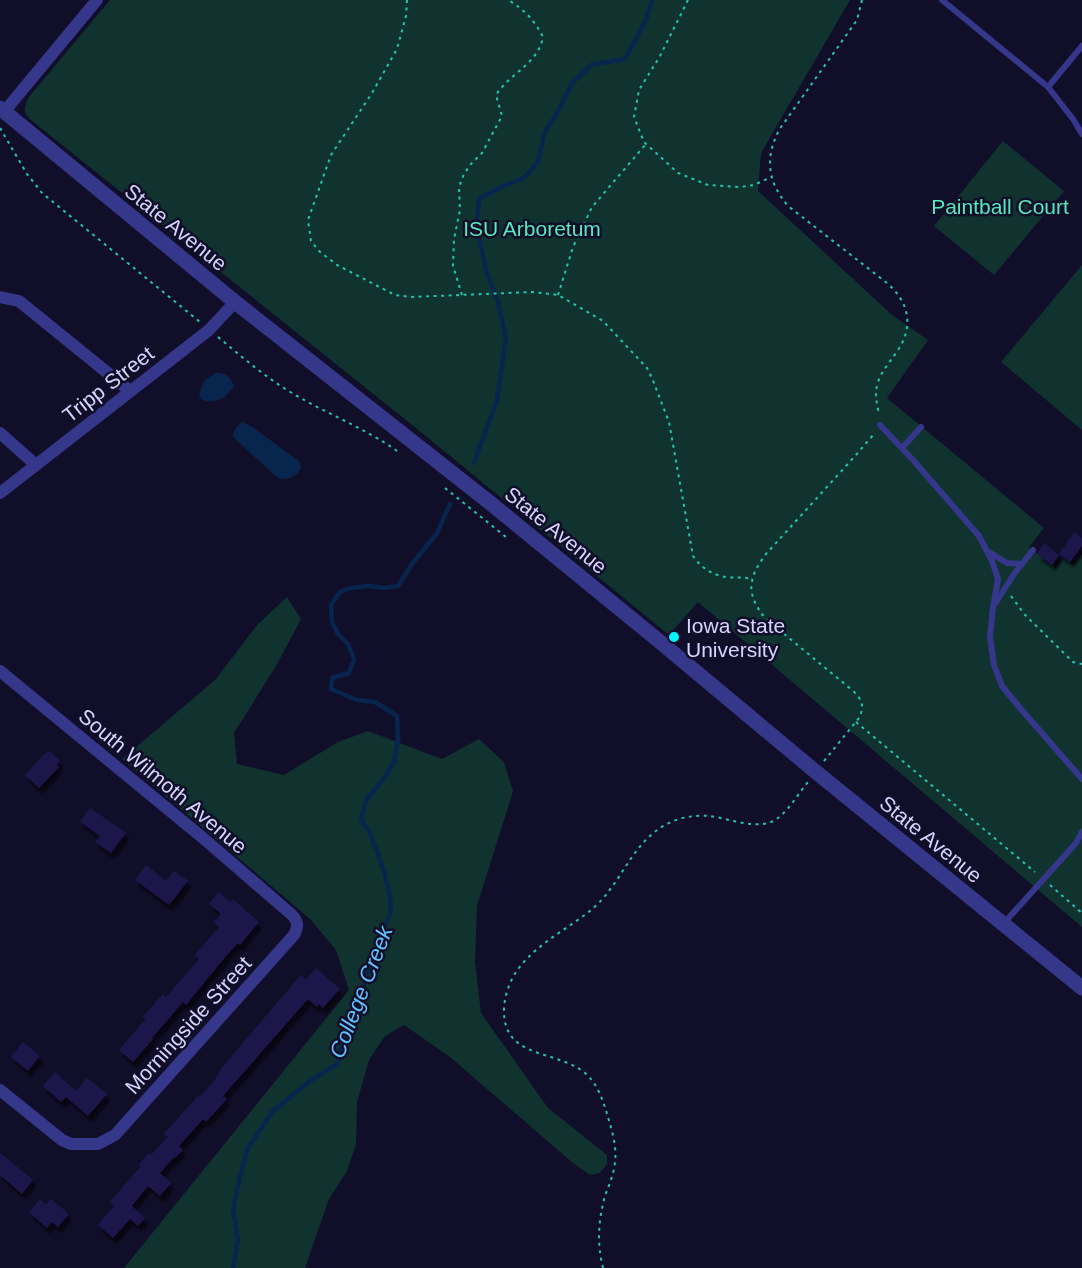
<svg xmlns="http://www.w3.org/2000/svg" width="1082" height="1268" font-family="Helvetica,sans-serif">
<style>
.green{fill:#103330}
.water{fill:#08264d}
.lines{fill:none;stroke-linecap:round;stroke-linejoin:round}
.stream{stroke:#08264d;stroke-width:4.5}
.building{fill:#1f184b;filter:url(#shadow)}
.path{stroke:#25c3b0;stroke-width:2;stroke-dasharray:3 4.5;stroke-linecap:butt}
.service{stroke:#35378b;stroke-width:6}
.minor{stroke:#35378b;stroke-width:12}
.tertiary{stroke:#35378b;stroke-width:15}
.poi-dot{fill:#01f5ff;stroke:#110e29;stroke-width:2}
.labels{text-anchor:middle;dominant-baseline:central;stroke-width:5;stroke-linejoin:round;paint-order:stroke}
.park-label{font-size:21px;fill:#57e9bc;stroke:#110e29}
.street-label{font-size:21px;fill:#d7d5ff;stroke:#110e29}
.poi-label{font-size:21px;fill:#d7d5ff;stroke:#110e29;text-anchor:start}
.water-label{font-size:22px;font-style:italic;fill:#63c0ff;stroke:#110e29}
</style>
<defs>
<filter id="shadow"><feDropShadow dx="3.5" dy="6" stdDeviation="1.5" flood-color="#0009"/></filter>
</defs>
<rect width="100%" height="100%" fill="#110e29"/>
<g class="green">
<path d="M110 0H850L761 153 758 191 892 315 928 340 887 398 1044 528 1029 547 1056 568 1064 558 1074 565 1082 554V927L698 602 669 635 427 437 31 120C22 111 24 108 29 97Z"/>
<polygon points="1003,141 1064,191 994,275 934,226"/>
<polygon points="1082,265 1082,430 1001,362"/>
<polygon points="287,597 301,619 276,666 234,733 237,764 284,775 338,742 368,731 442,759 479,739 504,762 513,791 477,906 475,962 481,1013 548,1108 607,1155 607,1164 600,1173 590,1175 573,1163 450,1057 404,1025 385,1036 369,1060 357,1102 356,1144 347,1171 329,1199 305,1268 124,1268 349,990 336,950 310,919 122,759 215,680 258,624"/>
</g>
<g class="water">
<path d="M216 373C226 373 230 376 234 386 226 398 217 404 202 400L199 395 204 381Z"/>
<path d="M242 422 251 426 300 462 301 468 297 474 287 479 278 478 233 437C233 430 236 427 242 422Z"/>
</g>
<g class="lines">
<g class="stream">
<polyline points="474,463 497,400 506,338 498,302 486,270 480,242 477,220 479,199 501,187 524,178 538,162 545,131 556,115 572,83 591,65 625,59 646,20 652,0"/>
<polyline points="233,1268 238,1240 233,1209 240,1176 248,1148 272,1112 310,1081 337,1064 344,1035 366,979 370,963 380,945 382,932 390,915 391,905 389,891 383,868 370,833 361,820 366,800 382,781 394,762 398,740 397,716 375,702 357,700 331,689 332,678 349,673 354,659 348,644 338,634 332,622 331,605 340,592 351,588 370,586 384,588 398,586 412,564 437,533 450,504"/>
</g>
</g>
<g class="building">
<polygon points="1074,532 1082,538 1082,546 1070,562 1059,554"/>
<polygon points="1044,543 1059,555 1052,565 1037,554"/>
<polygon points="49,751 60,761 57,765 59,767 39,788 25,775 44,754 45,754"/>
<polygon points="90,808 126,833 111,853 95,842 100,836 80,822"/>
<polygon points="146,865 166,881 174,871 188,881 169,905 135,880"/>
<polygon points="219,892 230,902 233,899 259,922 240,945 238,943 226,956 186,1005 183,1002 152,1038 153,1039 133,1062 119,1050 146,1019 143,1017 163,994 166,997 199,959 195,955 219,927 214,922 221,914 209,904"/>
<polygon points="316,968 340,989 339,990 323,1008 319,1004 317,1007 308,999 223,1096 227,1099 206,1122 203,1119 179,1146 183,1150 175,1158 174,1157 160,1173 171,1183 160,1196 148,1186 132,1206 145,1218 138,1226 130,1219 113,1238 98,1225 114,1206 110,1202 141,1166 139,1164 149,1153 151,1155 168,1137 164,1134 198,1096 200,1097 216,1079 215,1078 220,1072 219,1071 301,975 306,980"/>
<polygon points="23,1042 40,1056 28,1071 11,1057"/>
<polygon points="55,1072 76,1091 87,1078 107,1094 88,1116 66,1097 61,1102 43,1086"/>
<polygon points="0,1153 33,1180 22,1194 0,1175"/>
<polygon points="40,1199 46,1205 51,1199 69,1214 58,1227 52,1222 47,1228 29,1212"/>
</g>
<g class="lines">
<g class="path">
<path d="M407 0 406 16 397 49 372 93 331 155 308 220 311 241 319 251 337 265 395 295 411 297 532 292 558 295 603 321 647 368 652 378 669 422 693 556C700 566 709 573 721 576 731 579 741 576 751 579"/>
<polyline points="688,0 660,56 639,90 634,117 644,142 678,173 708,185 740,187 754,185 771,177"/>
<path d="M862 0 857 20 779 130C765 158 767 181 788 206L887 283C909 302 914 326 898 350 891 361 882 370 878 382 874 394 877 403 879 415"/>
<polyline points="0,128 27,174 42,193 200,322"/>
<path d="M462 295 453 266 454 239 460 210 459 187 464 174 471 164 482 153 502 116 496 95C510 73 538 64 543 37 535 21 524 9 508 0"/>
<polyline points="558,295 573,247 592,207 646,144"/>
<path d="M218 337C242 357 265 377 292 393 327 414 367 429 400 453"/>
<polyline points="445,488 506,537"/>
<polyline points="1011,596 1025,615 1073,662 1082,664"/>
<polyline points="856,722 1035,872"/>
<path d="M824 761 859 718C865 706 862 699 852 690L766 619C746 595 747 579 766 554L856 455 874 434"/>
<polyline points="1050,885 1082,913"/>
<path d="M603 1268C597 1244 598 1221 605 1196 609 1185 614 1174 615 1162 617 1147 612 1131 608 1117 603 1101 598 1084 585 1073 556 1049 502 1060 504 1008 505 992 512 975 523 963 542 941 569 928 591 910 622 885 631 841 669 823 681 817 695 815 709 816 728 818 758 831 775 820 789 811 797 795 808 782"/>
</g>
<g class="service">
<polyline points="942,0 1048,87 1073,119 1082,134"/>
<polyline points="1048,87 1082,46"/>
<polyline points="880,425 914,461 979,536 992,561 998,579 993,607 990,637 994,665 1002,686 1020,708 1082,779"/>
<polyline points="902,448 921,427"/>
<polyline points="987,551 1007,563 1022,564"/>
<polyline points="995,604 1014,574 1033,550"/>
<polyline points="1004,923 1076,843 1082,832"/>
</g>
<g class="minor">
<polyline points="4,112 97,0"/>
<polyline points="0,297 19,301 130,391"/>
<polyline points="0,433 36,465"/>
<polyline points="0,493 209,330 235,302"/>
<path d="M0 671 203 838 291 914C298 921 299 926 294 935L115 1135 98 1144H71L62 1140 0 1090"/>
</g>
<polyline class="tertiary" points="0,108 235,302 494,506 659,641 816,772 1082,988"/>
</g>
<circle class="poi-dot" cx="674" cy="637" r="6"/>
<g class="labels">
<g class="park-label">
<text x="1000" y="206">Paintball Court</text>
<text x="532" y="228">ISU Arboretum</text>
</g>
<g class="street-label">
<text transform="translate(176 227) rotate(39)">State Avenue</text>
<text transform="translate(108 384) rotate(-38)">Tripp Street</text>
<text transform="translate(556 530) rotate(39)">State Avenue</text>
<text transform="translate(163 781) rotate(40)">South Wilmoth Avenue</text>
<text transform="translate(931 839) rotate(39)">State Avenue</text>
<text transform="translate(188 1025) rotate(-48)">Morningside Street</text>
</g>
<g class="poi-label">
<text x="686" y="625">Iowa State<tspan x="686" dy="24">University</tspan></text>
</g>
<g class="water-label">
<text transform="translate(361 992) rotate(-69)">College Creek</text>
</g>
</g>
</svg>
